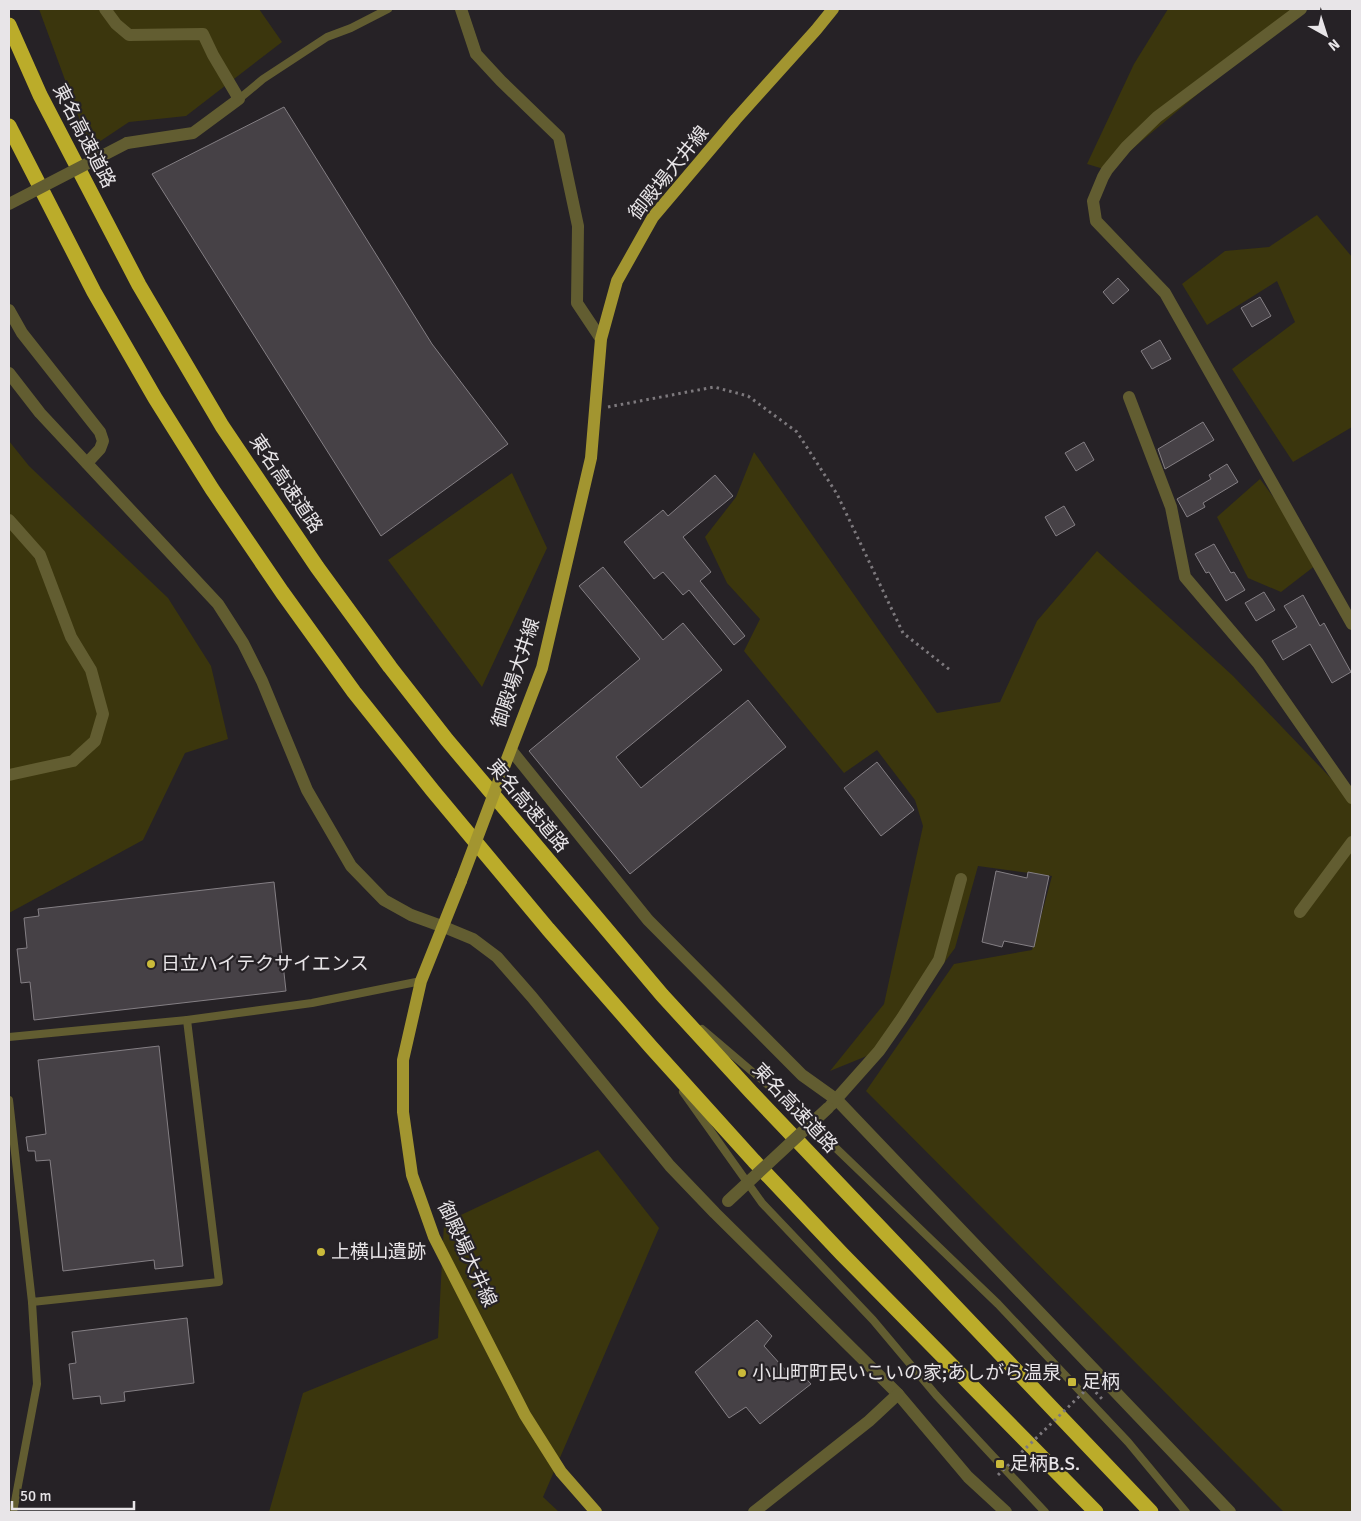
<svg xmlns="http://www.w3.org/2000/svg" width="1361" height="1521" font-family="Signika,'Noto Sans JP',sans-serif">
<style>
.green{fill:#3b360d}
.building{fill:#464146;stroke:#847f84}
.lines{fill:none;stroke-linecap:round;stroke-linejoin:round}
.path{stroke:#7d797d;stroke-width:3;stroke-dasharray:2.5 4;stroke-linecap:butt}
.service{stroke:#625d31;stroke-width:8}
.minor{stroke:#625d31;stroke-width:12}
.tertiary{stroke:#625d31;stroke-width:12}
.primary{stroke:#a29530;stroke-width:12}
.motorway{stroke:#bbac2a;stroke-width:15}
.path-bridge{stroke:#7d797d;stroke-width:3;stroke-dasharray:2.5 4;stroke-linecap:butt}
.minor-bridge{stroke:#625d31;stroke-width:12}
.primary-bridge{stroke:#a29530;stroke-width:12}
.poi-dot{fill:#caba3a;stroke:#262226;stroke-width:2}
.labels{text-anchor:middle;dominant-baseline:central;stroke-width:4.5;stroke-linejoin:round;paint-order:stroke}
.street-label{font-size:19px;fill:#e8e5e8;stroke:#262226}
.poi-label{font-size:19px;fill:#e8e5e8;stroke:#262226;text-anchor:start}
</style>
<rect width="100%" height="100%" fill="#262226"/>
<g class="green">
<polygon points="39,9 259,9 282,42 186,116 129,122 90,148"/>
<polygon points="1168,9 1299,9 1107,170 1087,164 1134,64"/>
<polygon points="1317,215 1352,257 1352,427 1293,462 1232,369 1295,322 1277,281 1207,325 1182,284 1225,251 1269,247"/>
<polygon points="9,441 29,466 168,598 211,666 228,739 185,753 143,840 9,913"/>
<polygon points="754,452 937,713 1000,702 1037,621 1097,551 1233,676 1347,795 1352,797 1352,1512 1284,1512 866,1091 954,964 1032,950 1052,876 978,866 955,948 879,1051 830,1071 884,1004 923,826 915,800 877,750 844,773 744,651 760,619 727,583 705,537 736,497"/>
<polygon points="512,473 547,548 482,687 388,560"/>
<polygon points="1260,479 1308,544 1316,565 1281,592 1248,578 1217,517"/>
<polygon points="598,1150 659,1228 543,1497 559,1512 269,1512 303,1393 438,1338 444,1223"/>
</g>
<g class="building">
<polygon points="284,107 432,344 508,444 381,536 152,174"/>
<polygon points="1118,278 1129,290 1113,304 1103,292"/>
<polygon points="1260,297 1271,316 1252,327 1241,308"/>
<polygon points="1160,340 1171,359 1152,369 1141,351"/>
<polygon points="1203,422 1214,440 1165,469 1158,449"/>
<polygon points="1084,442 1094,460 1076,471 1065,453"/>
<polygon points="1227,464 1238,482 1203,503 1205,507 1187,517 1177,499 1211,479 1209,475"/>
<polygon points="715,475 733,496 683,537 711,572 700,581 745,636 734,645 689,590 683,595 663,572 654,579 624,542 663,510 668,516"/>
<polygon points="1064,506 1075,525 1056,536 1045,517"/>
<polygon points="1214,544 1231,573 1234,572 1245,590 1226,601 1209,572 1206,573 1195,554"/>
<polygon points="603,567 663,640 683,623 722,670 616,757 641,788 748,700 786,747 630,874 529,751 640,659 579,586"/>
<polygon points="1264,592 1275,610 1256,621 1245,603"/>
<polygon points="1303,595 1320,626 1324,623 1351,672 1332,683 1310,644 1283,660 1272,641 1297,627 1284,606"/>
<polygon points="877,762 914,810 881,836 844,788"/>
<polygon points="996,871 1027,878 1028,872 1049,876 1034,947 1004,941 1002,947 982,942"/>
<polygon points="274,882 286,991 34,1020 30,982 21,983 17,949 27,948 24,918 39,916 38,909"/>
<polygon points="159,1046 183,1266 155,1269 154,1260 63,1271 50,1160 36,1161 35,1151 28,1151 26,1137 46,1134 38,1060"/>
<polygon points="187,1318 194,1383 124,1392 125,1401 101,1404 100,1396 73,1399 69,1364 76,1363 72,1332"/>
<polygon points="757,1320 772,1336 764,1346 789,1374 796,1368 811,1384 760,1424 746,1407 729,1418 695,1372"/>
</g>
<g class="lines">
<polyline class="path" points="608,407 714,387 748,396 797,432 837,494 903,633 950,670"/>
<g class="service">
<polyline points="239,99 263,79 327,37 351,28 388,9"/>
<polyline points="702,1029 788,1102 998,1304 1128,1442 1186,1512"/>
<polyline points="9,1037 187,1020"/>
<polyline points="683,1092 762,1203 873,1320 936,1395 1045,1512"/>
<polyline points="9,1100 32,1302 219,1282 187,1020 312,1003 421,981"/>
<polyline points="13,1512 37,1384 32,1302"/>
</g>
<g class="minor">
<polyline points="105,9 116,24 129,35 203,34 213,55 239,99 193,133 127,143"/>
<polyline points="461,9 476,54 501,81 559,137 578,226 577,303 601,339"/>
<polyline points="1301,9 1157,117 1126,147 1107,170 1103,177 1093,201 1096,221 1165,293 1352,624"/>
<polyline points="9,310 22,333 100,432 103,441 100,449 87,463"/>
<polyline points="1129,397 1171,507 1185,577 1258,663 1352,798"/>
<polyline points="9,520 40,555 71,637 91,670 103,714 95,741 73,761 9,775"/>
<polyline points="511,750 648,920 802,1075 837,1100 1230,1512"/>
<polyline points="1300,912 1352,842"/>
<polyline points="444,927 473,939 497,957 532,997 670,1166 715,1213 898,1394 968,1477 1006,1512"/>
<polyline points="831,1105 879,1051 902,1018 939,960 961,879"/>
</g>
<g class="tertiary">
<polyline points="9,373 40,413 218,604 243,643 262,681 307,790 351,866 384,900 411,915 444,927"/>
<polyline points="754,1512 869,1421 898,1394"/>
</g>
<g class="primary">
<polyline points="504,767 542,668 591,458 601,339 617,281 653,217 736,119 816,30 833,9"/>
<polyline points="461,881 421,981 403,1060 403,1112 412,1175 434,1237 525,1415 561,1472 596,1512"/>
</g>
<g class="motorway">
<polyline points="9,25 40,95 139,285 222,426 317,567 390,667 447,740 662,995 751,1092 1151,1512"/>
<polyline points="9,126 94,292 155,398 212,489 282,592 354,692 433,791 548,929 651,1047 754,1161 842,1254 1096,1512"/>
</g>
<polyline class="path-bridge" points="998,1475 1090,1386 1102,1399"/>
<g class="minor-bridge">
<polyline points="9,204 127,143"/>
<polyline points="728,1201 828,1108"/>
</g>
<polyline class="primary-bridge" points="461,881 504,767"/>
</g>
<g class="poi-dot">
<circle cx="151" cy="964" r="5"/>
<circle cx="321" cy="1252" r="5"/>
<circle cx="742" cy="1373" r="5"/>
<rect x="1067" y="1377" width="10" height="10" rx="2.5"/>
<rect x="995" y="1459" width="10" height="10" rx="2.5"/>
</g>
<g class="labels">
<g class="street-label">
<text transform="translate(84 136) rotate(63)">東名高速道路</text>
<text transform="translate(669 173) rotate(-51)">御殿場大井線</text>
<text transform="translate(286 484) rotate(56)">東名高速道路</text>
<text transform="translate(516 673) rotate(-72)">御殿場大井線</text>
<text transform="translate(528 806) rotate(50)">東名高速道路</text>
<text transform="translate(795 1108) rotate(47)">東名高速道路</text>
<text transform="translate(467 1254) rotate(65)">御殿場大井線</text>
</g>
<g class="poi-label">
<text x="161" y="964">日立ハイテクサイエンス</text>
<text x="331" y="1252">上横山遺跡</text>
<text x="752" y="1373">小山町町民いこいの家;あしがら温泉</text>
<text x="1082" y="1382">足柄</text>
<text x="1010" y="1464">足柄B.S.</text>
</g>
</g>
<rect width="1361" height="1521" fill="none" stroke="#e8e5e8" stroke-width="20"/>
<g transform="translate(1326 35) rotate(141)" stroke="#262226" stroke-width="4" paint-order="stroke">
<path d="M0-4L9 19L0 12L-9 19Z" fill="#e8e5e8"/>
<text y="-8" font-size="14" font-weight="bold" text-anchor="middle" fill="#e8e5e8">N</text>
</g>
<path d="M12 1501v8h122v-8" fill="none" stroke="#e8e5e8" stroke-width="2.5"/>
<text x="20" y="1501" font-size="15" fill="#e8e5e8" stroke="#262226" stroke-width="4" paint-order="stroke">50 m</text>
</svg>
